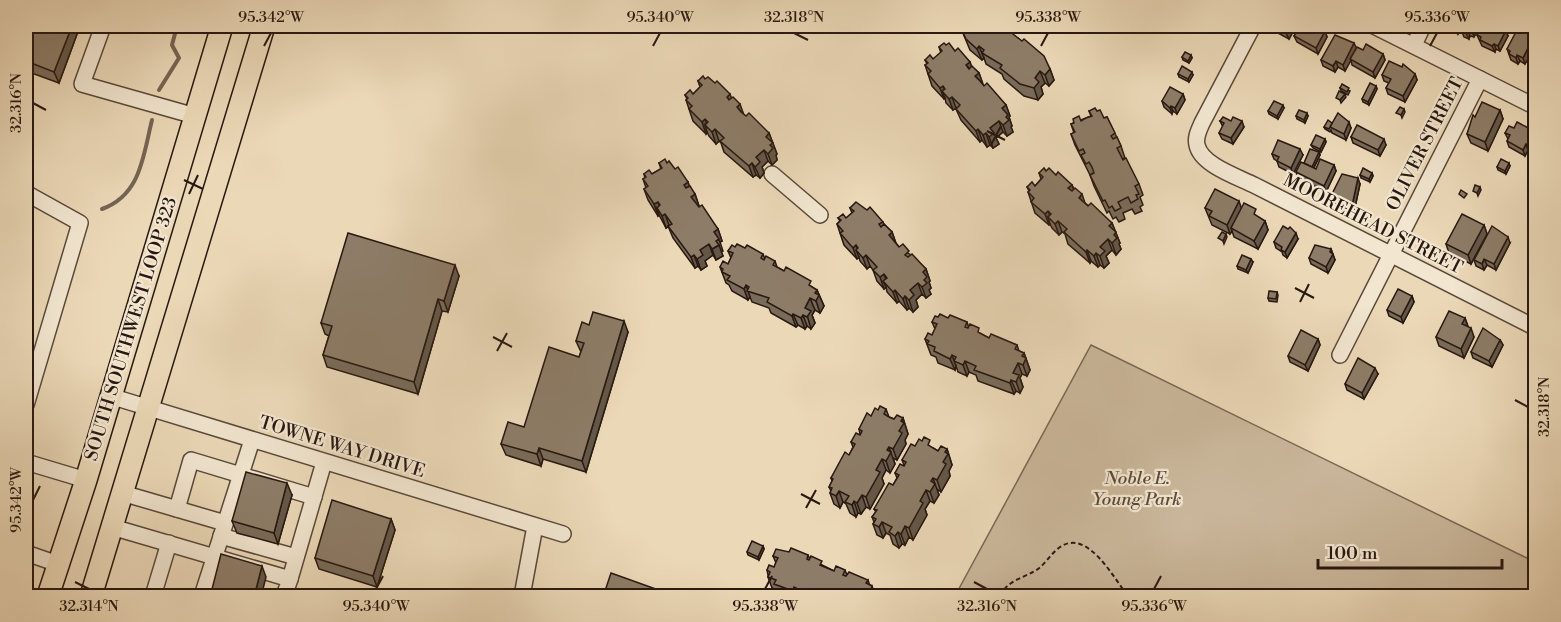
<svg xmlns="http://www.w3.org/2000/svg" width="1561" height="622" font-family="'Libre Bodoni',serif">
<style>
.green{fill:#cab79b;stroke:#796856;stroke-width:1.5}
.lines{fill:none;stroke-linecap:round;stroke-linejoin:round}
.stream{stroke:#756453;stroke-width:4}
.minor-casing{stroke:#59483a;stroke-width:18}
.highway-casing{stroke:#281811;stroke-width:24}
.path{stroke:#281811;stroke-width:2;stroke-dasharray:4.5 3;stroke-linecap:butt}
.minor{stroke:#f2e6d0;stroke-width:15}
.highway{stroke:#ebd8b7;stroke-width:21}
.wall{fill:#796b59;stroke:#281811;stroke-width:1.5}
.shaded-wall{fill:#635748;stroke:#281811;stroke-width:1.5}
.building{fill:#8d7c67;stroke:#281811;stroke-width:1.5}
.ticks{fill:none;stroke:#281811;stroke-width:2}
.labels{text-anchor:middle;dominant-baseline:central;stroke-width:4.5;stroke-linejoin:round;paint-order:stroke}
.street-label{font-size:18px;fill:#281811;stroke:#f2e6d0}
.park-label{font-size:18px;font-style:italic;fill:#59483a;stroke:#f2e6d0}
.neatline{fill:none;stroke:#281811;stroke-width:2}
.ticks-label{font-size:15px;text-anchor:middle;fill:#281811}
</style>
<rect width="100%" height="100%" fill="#ebd8b7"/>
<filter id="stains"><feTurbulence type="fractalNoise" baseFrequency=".00333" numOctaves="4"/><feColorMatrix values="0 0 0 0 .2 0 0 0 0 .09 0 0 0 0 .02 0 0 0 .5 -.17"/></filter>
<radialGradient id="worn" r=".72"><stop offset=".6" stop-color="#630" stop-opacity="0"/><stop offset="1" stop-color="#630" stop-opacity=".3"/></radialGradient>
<polygon class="green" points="1091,345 1535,562 1535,596 955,596"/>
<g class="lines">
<g class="stream">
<polyline points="159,90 179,58 172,45 177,26"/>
<path d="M102 209C141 195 143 156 152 120"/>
</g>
<defs>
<g id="minor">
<polyline points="103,26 82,84 195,116"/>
<path d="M1253 26 1202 123C1199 130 1195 137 1197 145 1201 165 1238 177 1254 185L1536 328"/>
<polyline points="1374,26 1536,107"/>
<polyline points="1414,45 1423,26"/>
<polyline points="772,174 820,215"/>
<polyline points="26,193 80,223 26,405"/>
<polyline points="1340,355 1480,79"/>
<polyline points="110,396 563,534"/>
<polyline points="26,462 86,480"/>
<polyline points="122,493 177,509"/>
<polyline points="225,523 177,509 191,460 314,497"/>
<polyline points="112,527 290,579 284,596"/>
<polyline points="221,536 296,557"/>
<polyline points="26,553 58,564"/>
<polyline points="290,579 324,462"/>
<polyline points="153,596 169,543"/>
<polyline points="202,596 252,440"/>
<polyline points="522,596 535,526"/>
</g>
<g id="highway">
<polyline points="48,596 86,480 222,26"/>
<polyline points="91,596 264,26"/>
</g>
</defs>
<use href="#minor" class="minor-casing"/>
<use href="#highway" class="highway-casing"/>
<path class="path" d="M1001 596C1004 583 1022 578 1033 572 1044 567 1050 554 1060 547 1088 528 1114 579 1128 596"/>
<use href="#minor" class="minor"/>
<use href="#highway" class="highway"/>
</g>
<g class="wall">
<polygon points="26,26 80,26 59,83 26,71"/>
<polygon points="960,26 1018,38 1050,69 1054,80 1049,86 1045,83 1041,87 1043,94 1038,100 1024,96 1004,79 1002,74 986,64 984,58 982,60 970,50"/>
<polygon points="1274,26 1296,26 1289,39 1276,32"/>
<polygon points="1447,26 1480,26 1474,37 1470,36 1469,39 1464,37 1462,32 1460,30 1458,34 1448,29"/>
<polygon points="1314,28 1325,31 1327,37 1318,54 1297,42 1294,36"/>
<polygon points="1477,35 1508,36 1500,51 1496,49 1495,52 1482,46"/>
<polygon points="1534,36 1536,44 1525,64 1520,61 1518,64 1511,60 1507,49"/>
<polygon points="946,45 955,51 970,62 971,66 979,73 983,85 1006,105 1010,116 1009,117 1012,126 1011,127 1013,132 1007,136 1003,132 996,138 999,144 993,148 990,145 987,147 982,140 980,142 961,120 956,109 956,108 953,110 946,103 945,98 944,99 932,86 925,65 927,64 925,60 933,59 941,53 939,47"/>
<polygon points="1356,49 1383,54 1385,60 1375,78 1352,65 1351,60 1345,71 1338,67 1335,72 1323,66 1321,60"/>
<polygon points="1536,52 1536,73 1530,62"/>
<polygon points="1191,55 1192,58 1189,63 1183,60 1182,57"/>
<polygon points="1178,74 1193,75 1189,82 1179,77"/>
<polygon points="1415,74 1417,80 1405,102 1388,94 1386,88 1389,83 1384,81 1382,75"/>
<polygon points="698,81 732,98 743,114 769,133 777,154 776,155 777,160 772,165 768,161 762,167 764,173 760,178 756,175 753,177 724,152 721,143 719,141 716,144 709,136 707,132 706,134 693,121 686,100 687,99 685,95 693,94 700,87"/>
<polygon points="1376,86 1377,89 1369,105 1363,102 1362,99"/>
<polygon points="1340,88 1350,91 1348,95 1341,91"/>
<polygon points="1183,94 1185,100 1177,114 1173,111 1172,114 1164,107 1162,101"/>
<polygon points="1284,108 1278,119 1269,114 1268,111"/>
<polygon points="1500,110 1503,119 1488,151 1471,143 1467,134 1475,117"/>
<polygon points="1089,111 1097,111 1104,118 1107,117 1121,146 1125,158 1122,159 1139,184 1143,195 1140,197 1143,205 1140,207 1142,211 1135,214 1132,209 1123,213 1125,219 1119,222 1116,217 1113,219 1109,211 1107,213 1094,186 1090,175 1093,173 1090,175 1075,145 1071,134 1074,133 1071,124 1091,116"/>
<polygon points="1296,116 1308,116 1305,123 1297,119"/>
<polygon points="1220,121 1244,127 1233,144 1222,139 1219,133 1223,127"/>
<polygon points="1332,123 1351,128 1346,140 1332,133 1331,130 1330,132 1325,129 1324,127"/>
<polygon points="1514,128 1536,132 1536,142 1531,151 1528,150 1525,156 1509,147 1507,141 1508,139 1505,133"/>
<polygon points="1351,137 1386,145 1380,156 1353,143"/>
<polygon points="1325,139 1326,142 1321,152 1313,148 1311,145"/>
<polygon points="1319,152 1320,155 1314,168 1316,169 1334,165 1336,171 1326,192 1298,178 1296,172 1304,163"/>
<polygon points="1272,154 1303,155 1293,174 1279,167 1277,161 1274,159"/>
<polygon points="659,163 667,163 675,169 688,182 689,186 695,194 699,206 698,206 718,229 722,241 720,242 723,251 721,252 723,256 716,260 713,255 705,261 707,266 701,270 698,266 695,268 673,238 668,226 670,226 666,228 659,215 658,216 648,200 644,189 646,188 643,179 645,178 644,174 652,174 661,169"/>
<polygon points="1510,166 1506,174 1498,170 1497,167"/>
<polygon points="1046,171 1056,175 1072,185 1074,189 1085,203 1112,223 1120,243 1119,244 1121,249 1116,255 1112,250 1106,256 1109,263 1104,268 1100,265 1098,267 1091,261 1090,263 1068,244 1065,234 1062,232 1059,235 1052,228 1050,224 1049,225 1035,213 1028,192 1029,191 1027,187 1035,186 1041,179 1039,173"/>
<polygon points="1372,173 1373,176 1370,182 1361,178 1360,175"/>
<polygon points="1360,184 1354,212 1333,202 1331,196"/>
<polygon points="850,208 883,222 884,224 892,232 896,243 899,247 911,255 926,269 930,281 929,282 931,288 929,290 931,294 926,298 922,294 916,300 918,307 913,312 909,308 907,310 899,301 897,303 887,292 886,287 884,289 877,281 873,270 870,266 867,269 860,261 859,257 857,259 844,245 837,224 840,221 838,218 846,218 852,213"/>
<polygon points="1205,208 1241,208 1265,221 1268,230 1258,249 1234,237 1232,231 1230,234 1212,225"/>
<polygon points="1484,225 1487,234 1471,264 1449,253 1446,244"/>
<polygon points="1298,239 1287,258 1283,255 1282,252 1276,248 1274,242"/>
<polygon points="1510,243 1496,270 1487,265 1484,270 1476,266 1474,260"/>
<polygon points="735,247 745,248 763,254 765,259 775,261 777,267 817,290 824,306 820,313 815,310 812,315 815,323 811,329 807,326 805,329 798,325 796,327 771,313 769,308 752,302 750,297 748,300 732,291 729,285 726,283 720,267 728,264 731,258 728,251"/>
<polygon points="1331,249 1335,260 1328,273 1311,264 1309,258"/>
<polygon points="1253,262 1248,273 1238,269 1237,266"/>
<polygon points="459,276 448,312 442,311 418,394 327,367 323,355 329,336 325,334 321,323"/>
<polygon points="1536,279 1536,300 1533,299 1530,290"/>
<polygon points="1277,292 1278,295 1277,302 1269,301 1268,298"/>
<polygon points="1412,296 1414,302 1403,323 1389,316 1387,310"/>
<polygon points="938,317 948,318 967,322 969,328 989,338 1017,345 1019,351 1024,353 1030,370 1027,376 1022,374 1020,378 1023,387 1020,393 1016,391 1014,394 978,381 976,375 969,372 967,376 958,372 956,366 955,370 938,363 936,357 931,355 925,339 932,335 935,329 932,322"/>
<polygon points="1465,318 1468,326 1474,337 1464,358 1439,346 1436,337"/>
<polygon points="589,325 628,332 586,472 543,459 541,466 506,455 501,444 524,427 579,357 581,352 576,341"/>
<polygon points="1318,339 1320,345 1308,371 1290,362 1288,356"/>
<polygon points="1500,340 1503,345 1492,367 1473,358 1471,352"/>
<polygon points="1536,362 1536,378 1533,377 1531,371"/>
<polygon points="1378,374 1364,399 1347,390 1345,384"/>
<polygon points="886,409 889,417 894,419 903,418 908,434 905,440 906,444 897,460 893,458 895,464 890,473 886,470 882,478 884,484 870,509 866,507 861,514 858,513 856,517 850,513 846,504 843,502 840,508 834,504 830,493 831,491 829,487 832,481 831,478 849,455 853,447 851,442 860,434 859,429 871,416 878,410"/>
<polygon points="933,448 938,451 947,449 952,465 949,471 950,476 941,492 937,489 939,495 934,503 930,501 925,509 927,515 913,540 909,537 905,545 902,544 899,548 893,544 890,535 886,533 883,538 877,535 873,524 874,522 872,517 876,512 874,509 893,485 897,478 895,473 904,465 902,460"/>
<polygon points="292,495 278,544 237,533 232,521"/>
<polygon points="391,519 395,530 377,587 319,569 315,558"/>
<polygon points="763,546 764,549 759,560 748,555 747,552"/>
<polygon points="808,555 810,559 834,571 845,570 847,575 870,585 876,597 782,597 779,595 777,590 772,588 768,577 768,575 767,570 774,567 776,563 773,556"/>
</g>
<g class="shaded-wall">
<polygon points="72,26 80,26 59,83 54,72"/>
<polygon points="1290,26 1296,26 1289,39 1286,33"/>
<polygon points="1457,26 1460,30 1458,34 1456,28"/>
<polygon points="1475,26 1480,26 1474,37 1472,31"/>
<polygon points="1468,30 1470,36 1469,39 1466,33"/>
<polygon points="1506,30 1508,36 1500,51 1498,46"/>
<polygon points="1325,31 1327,37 1318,54 1316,48"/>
<polygon points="1534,36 1536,44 1525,64 1523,58"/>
<polygon points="1354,43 1357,49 1345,71 1343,65"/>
<polygon points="1494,44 1496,49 1495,52 1492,46"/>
<polygon points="979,46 984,58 982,60 977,49"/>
<polygon points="1383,54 1385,60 1375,78 1373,72"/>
<polygon points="1191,55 1192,58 1189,63 1188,61"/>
<polygon points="1517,55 1520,61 1518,64 1516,58"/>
<polygon points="1336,61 1338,67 1335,72 1333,66"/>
<polygon points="970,62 974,73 966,65"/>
<polygon points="1050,69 1054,80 1049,86 1045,75"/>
<polygon points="1040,71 1045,83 1041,87 1043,94 1038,100 1034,88 1035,78"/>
<polygon points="1192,72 1193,75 1189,82 1188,79"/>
<polygon points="979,73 983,84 975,76"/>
<polygon points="1415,74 1417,80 1405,102 1403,96"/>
<polygon points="943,86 947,96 942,91 945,98 944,99 940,88"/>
<polygon points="1376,86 1377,89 1369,105 1368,102"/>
<polygon points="730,94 734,105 727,97"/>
<polygon points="1183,94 1185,100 1177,114 1175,108"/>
<polygon points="1345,94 1346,97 1341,103 1340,100"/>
<polygon points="952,97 956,108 953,110 949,99"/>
<polygon points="740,104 744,115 737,107"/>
<polygon points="1006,105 1010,116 1009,117 1012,126 1011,127 1013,132 1007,136 1003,125 1002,108"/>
<polygon points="1283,105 1284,108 1278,119 1277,116"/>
<polygon points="1171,106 1173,111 1172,114 1170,108"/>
<polygon points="1404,109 1405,112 1402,118 1401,115"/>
<polygon points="1500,110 1503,119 1488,151 1485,142"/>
<polygon points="1307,113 1308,116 1305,123 1304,120"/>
<polygon points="705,119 708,128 705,125 707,132 706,134 702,122"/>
<polygon points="999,121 1003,132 996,138 999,144 993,148 989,137 990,128"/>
<polygon points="1242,121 1244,127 1233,144 1231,138"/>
<polygon points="1349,122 1351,128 1346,140 1344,134"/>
<polygon points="715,129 719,141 716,144 712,132"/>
<polygon points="978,129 982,140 980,142 976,131"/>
<polygon points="1536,132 1536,142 1531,151 1529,145"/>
<polygon points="769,133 777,154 776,155 777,160 772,165 768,154 766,137"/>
<polygon points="986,133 990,145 987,147 983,135"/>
<polygon points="1325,139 1326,142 1321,152 1320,149"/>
<polygon points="1384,139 1386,145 1380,156 1378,150"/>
<polygon points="1526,144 1528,150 1525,156 1523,150"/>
<polygon points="1300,149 1303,155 1293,174 1291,168"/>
<polygon points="764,150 768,161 762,167 764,173 760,178 755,167 756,157"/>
<polygon points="1319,152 1320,155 1312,171 1311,168"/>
<polygon points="752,163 756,175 753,177 749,166"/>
<polygon points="1509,163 1510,166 1506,174 1505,171"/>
<polygon points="1334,165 1336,171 1326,192 1324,186"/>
<polygon points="1372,173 1373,176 1370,182 1369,179"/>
<polygon points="1358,178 1360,184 1354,212 1352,206"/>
<polygon points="688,182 692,194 688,196 684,185"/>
<polygon points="1072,185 1076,196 1068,188"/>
<polygon points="1480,187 1481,190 1478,196 1477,193"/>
<polygon points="695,194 699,206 696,208 691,197"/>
<polygon points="1082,194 1086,206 1079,198"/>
<polygon points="1239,201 1242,210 1231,228 1232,231 1230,234 1227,225"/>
<polygon points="658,202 662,213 657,208 659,215 658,216 654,204"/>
<polygon points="1048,211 1051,219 1048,217 1050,224 1049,225 1045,214"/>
<polygon points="665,214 669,225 666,228 662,216"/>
<polygon points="1058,221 1062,232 1059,235 1055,224"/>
<polygon points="1265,221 1268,230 1258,249 1254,241"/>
<polygon points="1112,223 1120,243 1119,244 1121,249 1116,255 1112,243 1109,226"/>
<polygon points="1484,225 1487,234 1471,264 1468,255"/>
<polygon points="718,229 722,241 720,242 714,232"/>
<polygon points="892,232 896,244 889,235"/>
<polygon points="1296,233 1298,239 1287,258 1285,252"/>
<polygon points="1226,234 1227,237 1224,244 1223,241"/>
<polygon points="1508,237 1510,243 1496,270 1494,264"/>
<polygon points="1108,239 1112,250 1106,256 1109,263 1104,268 1100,256 1100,247"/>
<polygon points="709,244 713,255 705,261 707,266 701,270 697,259 700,250"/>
<polygon points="719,245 723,256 716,260 712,249"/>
<polygon points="856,245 859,253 856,250 859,257 857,259 853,248"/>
<polygon points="1331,249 1335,260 1328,273 1326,267"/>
<polygon points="1087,250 1091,261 1090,263 1086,252"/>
<polygon points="1096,253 1100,265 1098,267 1094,256"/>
<polygon points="694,255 698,266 695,268 691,257"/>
<polygon points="866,255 870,266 867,269 863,258"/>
<polygon points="1251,259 1253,262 1248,273 1246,270"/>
<polygon points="1484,259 1487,265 1484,270 1482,264"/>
<polygon points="455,265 459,276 448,312 444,301"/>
<polygon points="926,269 930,281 929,282 931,288 929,290 931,294 926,298 922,287 923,272"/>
<polygon points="884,274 888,285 883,281 886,287 884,289 880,277"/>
<polygon points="918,283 922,294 916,300 918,307 913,312 909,300 910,290"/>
<polygon points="746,285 750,297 748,300 744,289"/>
<polygon points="817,290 824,306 820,313 816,301 815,293"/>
<polygon points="895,290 899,301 897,303 893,292"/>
<polygon points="905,296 909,308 907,310 903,299"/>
<polygon points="1412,296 1414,302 1403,323 1401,317"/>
<polygon points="810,298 815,310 812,315 815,323 811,329 805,308"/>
<polygon points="438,299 442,311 418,394 414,382"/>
<polygon points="793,314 798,325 796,327 792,316"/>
<polygon points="803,315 807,326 805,329 801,318"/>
<polygon points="1465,318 1468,327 1462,324"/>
<polygon points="624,321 628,332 586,472 582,461"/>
<polygon points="1471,328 1474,337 1464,358 1461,349"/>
<polygon points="1318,339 1320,345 1308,371 1305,365"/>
<polygon points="1500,340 1503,345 1492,367 1489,361"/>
<polygon points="1024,353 1030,370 1027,376 1023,365 1022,356"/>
<polygon points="952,355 956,366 955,370 950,359"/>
<polygon points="965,361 969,372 967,376 963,365"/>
<polygon points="1018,363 1022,374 1020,378 1023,387 1020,393 1013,373"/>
<polygon points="1375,368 1378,374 1364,399 1362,393"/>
<polygon points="1011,380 1016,391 1014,394 1010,383"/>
<polygon points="903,418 908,434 905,440 906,444 897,460 893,449"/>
<polygon points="889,447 895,464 890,473 886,461 887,450"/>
<polygon points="539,448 543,459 541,466 537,454"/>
<polygon points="947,449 952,465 949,471 950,476 941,492 937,480 943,462 945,452"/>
<polygon points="882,459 886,470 882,478 884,484 870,509 866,497 876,470"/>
<polygon points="933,478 939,495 934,503 930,492 931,481"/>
<polygon points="287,483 292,495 278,544 274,533"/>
<polygon points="926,490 930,501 925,509 927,515 913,540 909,528 920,501"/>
<polygon points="839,491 843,502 840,508 836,496"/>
<polygon points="862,495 866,507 861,514 857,503"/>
<polygon points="854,501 858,513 856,517 852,505"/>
<polygon points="391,519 395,530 377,587 373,576"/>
<polygon points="882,522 886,533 883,538 879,527"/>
<polygon points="905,526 909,537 905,545 901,534"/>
<polygon points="898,532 902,544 899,548 895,536"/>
<polygon points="763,546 764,549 759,560 758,557"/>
<polygon points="262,566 266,577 261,597 254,597"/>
<polygon points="868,580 871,589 872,586 876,597 872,597 866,583"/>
<polygon points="794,587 798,597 794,597 793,591"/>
</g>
<g class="building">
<polygon points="26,26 72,26 54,72 26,61"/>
<polygon points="960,26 1009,26 1015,31 1013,34 1022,41 1024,39 1044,56 1050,69 1045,75 1040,71 1035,78 1039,82 1034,88 1020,84 1000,68 1002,65 982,53 984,50 979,46 977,49 966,39"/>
<polygon points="1274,26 1290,26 1286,33"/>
<polygon points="1300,26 1310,26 1314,28 1315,26 1325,31 1316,48 1294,36"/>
<polygon points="1460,26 1475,26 1472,31 1468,30 1466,33 1462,31 1464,27"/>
<polygon points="1482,26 1497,26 1506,30 1498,46 1494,44 1492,46 1480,40 1481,37 1477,35"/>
<polygon points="1519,26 1534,36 1523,58 1517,55 1516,58 1509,54 1510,51 1507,49"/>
<polygon points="1335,35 1354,43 1343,65 1336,61 1333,66 1321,60"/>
<polygon points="944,43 946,45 949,43 955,51 958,48 970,62 966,65 969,69 972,66 979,73 975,76 980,81 984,86 987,83 1006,105 1002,108 1008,115 1006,117 1009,120 1003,125 999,121 990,128 994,133 989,137 986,133 983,135 978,129 976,131 956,109 960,105 952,97 949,99 942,91 945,89 943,86 940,88 928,74 931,71 925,65 928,63 925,60 930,55 933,59 942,51 939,47"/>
<polygon points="1366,44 1383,54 1373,72 1350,59 1357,47 1363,50"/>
<polygon points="1185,52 1191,55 1188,61 1182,57"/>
<polygon points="1536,52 1536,68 1533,67 1535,64 1530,62"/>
<polygon points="1389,61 1402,67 1403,64 1415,74 1403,96 1386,88 1391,79 1382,75"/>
<polygon points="1182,66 1192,72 1188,79 1178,74"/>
<polygon points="703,76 705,79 708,77 715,83 717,81 730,94 727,97 729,100 733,97 740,104 737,107 741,112 746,116 749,113 769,133 766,137 773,143 770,145 773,148 768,154 764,150 756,157 760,162 755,167 752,163 749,166 720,141 724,138 715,129 712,132 705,125 708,122 705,119 702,122 689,109 692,106 686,100 688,98 685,95 690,90 693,94 702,85 698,81"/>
<polygon points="1370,83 1376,86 1368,102 1362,99"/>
<polygon points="1342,84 1349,88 1347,92 1340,88"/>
<polygon points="1170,87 1183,94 1175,108 1171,106 1170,108 1162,101"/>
<polygon points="1339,91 1345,94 1340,100 1336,98"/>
<polygon points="1274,101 1283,105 1277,116 1268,111"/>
<polygon points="1482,102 1500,110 1485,142 1467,134 1473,115 1475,117"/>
<polygon points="1400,107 1404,109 1401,115 1396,113"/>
<polygon points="1095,108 1097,111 1100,110 1104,118 1107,117 1115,133 1111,136 1113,139 1117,137 1121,146 1117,148 1123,160 1126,158 1139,184 1135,186 1139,194 1136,195 1138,199 1131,203 1128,197 1118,202 1121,208 1115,211 1112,206 1109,208 1105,200 1103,201 1090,175 1094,173 1092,167 1089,162 1086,164 1081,155 1085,153 1083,149 1079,151 1071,134 1075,132 1071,124 1074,123 1073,119 1079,116 1081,121 1086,118 1092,116 1089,111"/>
<polygon points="1299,110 1307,113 1304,120 1296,116"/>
<polygon points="1338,113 1349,122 1344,134 1330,127"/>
<polygon points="1223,117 1231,121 1233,117 1242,121 1231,138 1219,133 1224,123 1220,121"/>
<polygon points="1328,120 1332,123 1329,129 1324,127"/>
<polygon points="1517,122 1536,132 1529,145 1526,144 1523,150 1507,141 1510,135 1505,133 1509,126 1514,128"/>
<polygon points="1357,125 1384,139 1378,150 1351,137"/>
<polygon points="1316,135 1325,139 1320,149 1311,145"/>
<polygon points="1278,140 1300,149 1291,168 1277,161 1279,157 1272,154"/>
<polygon points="1310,149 1319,152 1312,167 1304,163"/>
<polygon points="665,159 667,163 669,161 675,169 678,167 688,182 684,185 686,188 690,186 695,194 691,197 699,207 702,205 718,229 714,232 719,239 716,241 719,245 712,249 709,244 700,250 703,255 697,259 694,255 691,257 668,226 672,224 665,214 662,216 657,208 660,205 658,202 654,204 644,189 648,186 643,179 646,177 644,174 649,170 652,174 662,168 659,163"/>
<polygon points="1320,159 1334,165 1324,186 1296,172 1301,162 1316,169"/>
<polygon points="1501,159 1509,163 1505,171 1497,167"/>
<polygon points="1044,168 1046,171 1049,168 1056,175 1058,172 1072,185 1068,188 1072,191 1075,188 1082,194 1079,198 1088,206 1091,203 1112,223 1109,226 1116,232 1114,235 1117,238 1112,243 1108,239 1100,247 1105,251 1100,256 1096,253 1094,256 1087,250 1086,252 1064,232 1067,229 1058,221 1055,224 1048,217 1051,214 1048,211 1045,214 1031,202 1034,198 1028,192 1030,190 1027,187 1032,182 1035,186 1043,177 1039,173"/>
<polygon points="1363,168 1372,173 1369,179 1360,175"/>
<polygon points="1342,174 1358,178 1352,206 1331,196"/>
<polygon points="1475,185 1480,187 1477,193 1473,191"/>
<polygon points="1215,189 1239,201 1227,225 1209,216 1212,211 1205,208"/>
<polygon points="1461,190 1467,194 1464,198 1459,194"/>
<polygon points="856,202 867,210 870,207 883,222 879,224 881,227 884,224 892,232 889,235 899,247 903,244 909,251 905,255 908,257 912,254 926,269 923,272 927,277 924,280 927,283 922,287 918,283 910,290 914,295 909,300 905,296 903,299 895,290 893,292 883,281 887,278 884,274 880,277 873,270 877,267 866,255 863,258 856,250 858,248 856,245 853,248 840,233 843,231 837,224 841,220 838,218 843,214 846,218 854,211 850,208"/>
<polygon points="1244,203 1256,209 1254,214 1265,221 1254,241 1231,228"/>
<polygon points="1462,214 1484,225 1468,255 1446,244"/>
<polygon points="1283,226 1288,229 1290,227 1296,233 1285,252 1281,250 1282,247 1274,242"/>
<polygon points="1492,226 1508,237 1494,264 1484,259 1482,264 1474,260"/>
<polygon points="1222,232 1226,234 1223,241 1218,238"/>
<polygon points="348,233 455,265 444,301 438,299 414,382 323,355 332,326 321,323"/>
<polygon points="737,244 745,248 747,245 763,254 761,258 764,260 766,256 775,261 773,265 784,271 786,267 811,281 809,285 817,290 815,293 819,295 816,301 810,298 805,308 811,311 807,317 803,315 801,318 793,314 792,316 767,302 769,298 747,291 749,287 746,285 744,289 727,280 730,276 722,272 723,269 720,267 723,261 728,264 733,253 728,251 732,245 735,247"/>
<polygon points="1315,245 1331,249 1330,252 1333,254 1326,267 1309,258"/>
<polygon points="1242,255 1251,259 1246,270 1237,266"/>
<polygon points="1536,279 1536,293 1530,290"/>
<polygon points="1398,289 1412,296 1401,317 1387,310"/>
<polygon points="1269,291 1277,292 1276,299 1268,298"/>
<polygon points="1449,311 1465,318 1462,324 1471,328 1461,349 1436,337"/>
<polygon points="593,312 624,321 582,461 539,448 537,454 501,444 508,422 524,427 549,347 579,357 584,343 576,341 582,322 589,325"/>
<polygon points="940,314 948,318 950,315 967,322 965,327 968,328 970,324 979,328 978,332 989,338 991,334 1017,345 1015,349 1024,353 1022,356 1026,358 1023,365 1018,363 1013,373 1019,375 1016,382 1011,380 1010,383 974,370 976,366 965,361 963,365 954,361 956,357 952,355 950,359 934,351 935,347 927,344 929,341 925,339 928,333 932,335 937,324 932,322 935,316 938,317"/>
<polygon points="1483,328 1500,340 1489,361 1471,352"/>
<polygon points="1301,330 1318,339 1305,365 1288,356"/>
<polygon points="1358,358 1375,368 1362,393 1345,384"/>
<polygon points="1536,362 1536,373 1531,371"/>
<polygon points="880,406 886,409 884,414 889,417 894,419 897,415 903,418 901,421 904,423 899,431 902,433 893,449 889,447 887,450 891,452 886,461 882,459 876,470 880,472 866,497 862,495 857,503 854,501 852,505 845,502 849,496 839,491 836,496 830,493 832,488 829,487 833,479 831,478 845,452 849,455 855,444 851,442 856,433 860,435 862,431 859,429 867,413 871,416 875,408 878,410"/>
<polygon points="924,437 930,440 928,445 938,451 941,446 947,449 945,452 948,454 943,462 946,464 937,480 933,478 931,481 935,484 930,492 926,490 920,501 923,503 909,528 905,526 901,534 898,532 895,536 889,532 892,527 882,522 879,527 873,524 876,519 872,517 877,510 874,509 889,483 893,485 899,475 895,473 900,464 904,466 906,462 902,460 911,444 915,446 919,439 922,441"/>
<polygon points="246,472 287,483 274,533 232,521"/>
<polygon points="332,500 391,519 373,576 315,558"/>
<polygon points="752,541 763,546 758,557 747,552"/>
<polygon points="791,548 808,555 807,559 809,560 811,556 822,561 820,565 834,571 836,566 845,570 843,575 846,576 849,572 868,580 866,583 872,586 871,590 874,591 872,597 867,595 866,597 818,597 808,592 806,596 796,592 798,589 794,587 793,591 774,584 776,580 768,577 770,572 767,570 769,565 774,567 776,562 778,558 773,556 776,549 789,552"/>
<polygon points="221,554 262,566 254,597 210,597"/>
<polygon points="611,573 678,597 603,597"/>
</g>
<path class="ticks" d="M794 33 808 40M264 46 271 33M653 46 660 33M1041 46 1048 33M1430 46 1437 33M33 103 46 110M987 131 1005 140M991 145 1001 126M184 180 203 189M189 194 198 175M1295 288 1314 298M1300 302 1309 284M493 337 512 347M497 351 507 333M1515 400 1528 407M801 494 820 504M33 500 40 486M806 508 816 490M75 582 89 589M974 582 987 589M376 589 383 576M765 589 772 576M1154 589 1161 576"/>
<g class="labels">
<g class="street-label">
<text transform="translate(1425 144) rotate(-63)">OLIVER STREET</text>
<text transform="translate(1373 224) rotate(27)">MOOREHEAD STREET</text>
<text transform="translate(131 329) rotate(-73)">SOUTH SOUTHWEST LOOP 323</text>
<text transform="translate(342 447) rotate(17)">TOWNE WAY DRIVE</text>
</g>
<g class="park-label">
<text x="1137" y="478">Noble E.<tspan x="1137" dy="21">Young Park</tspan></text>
</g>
</g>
<rect width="1561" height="622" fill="none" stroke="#ebd8b7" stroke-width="66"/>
<path d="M1318 559v9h184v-9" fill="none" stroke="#281811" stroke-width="3"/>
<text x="1327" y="559" font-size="18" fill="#281811" stroke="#f2e6d0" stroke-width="4.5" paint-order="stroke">100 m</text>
<rect x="33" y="33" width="1495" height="556" class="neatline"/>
<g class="ticks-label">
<text x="271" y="22">95.342°W</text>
<text x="660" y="22">95.340°W</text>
<text x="794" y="22">32.318°N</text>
<text x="1048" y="22">95.338°W</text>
<text x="1437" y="22">95.336°W</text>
<text transform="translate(16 103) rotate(-90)" y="5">32.316°N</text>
<text transform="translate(1544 407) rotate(-90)" y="5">32.318°N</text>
<text transform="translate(16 500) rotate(-90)" y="5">95.342°W</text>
<text x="89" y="611">32.314°N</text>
<text x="376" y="611">95.340°W</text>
<text x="765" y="611">95.338°W</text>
<text x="987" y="611">32.316°N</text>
<text x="1154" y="611">95.336°W</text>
</g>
<rect width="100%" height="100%" filter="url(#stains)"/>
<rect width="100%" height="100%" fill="url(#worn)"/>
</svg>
